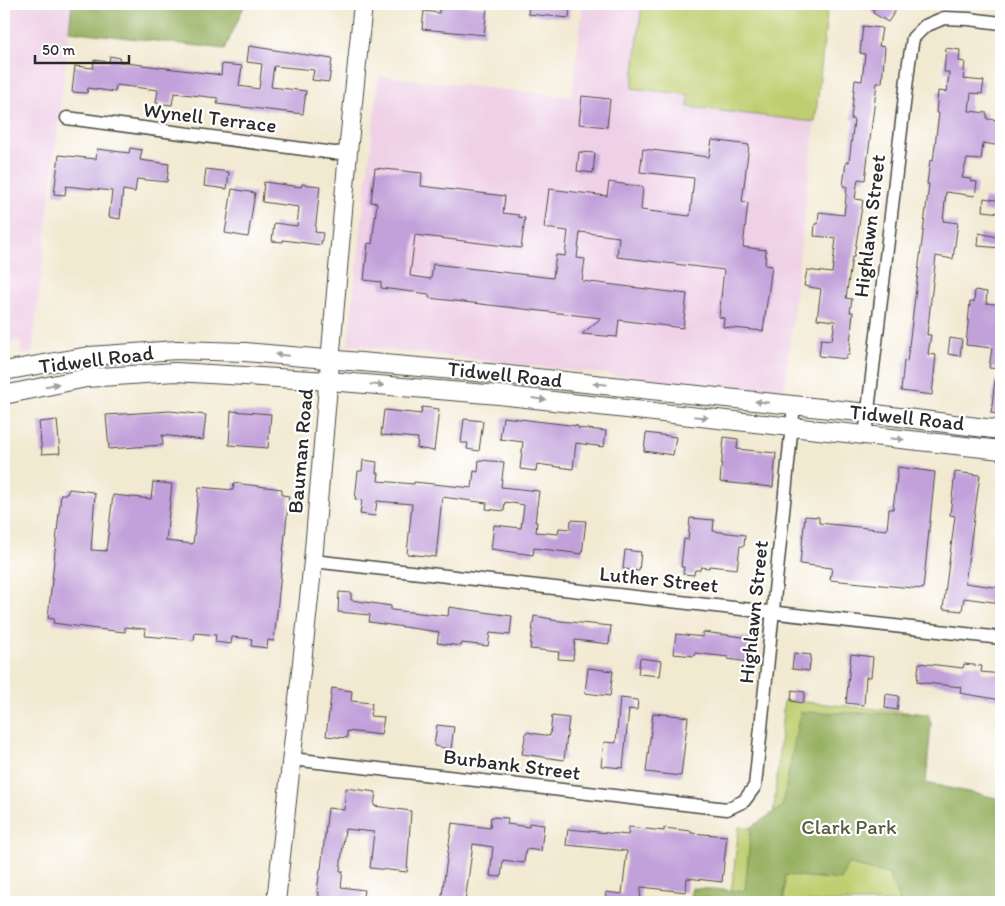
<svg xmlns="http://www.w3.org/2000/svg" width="1005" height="906" font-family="Itim,sans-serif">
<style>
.built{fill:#efd0e7}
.green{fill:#bfce70;stroke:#757c4e}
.forest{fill:#97b162;stroke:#616e46}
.building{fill:#c2a1da}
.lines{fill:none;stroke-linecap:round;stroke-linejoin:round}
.street-casing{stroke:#494844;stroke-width:15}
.secondary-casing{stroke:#494844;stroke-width:20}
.street{stroke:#fff;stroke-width:12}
.secondary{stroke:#fff;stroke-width:18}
.oneway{fill:#a0a0a0}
.labels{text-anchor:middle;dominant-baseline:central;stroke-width:4.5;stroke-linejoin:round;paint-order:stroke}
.street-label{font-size:21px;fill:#2b2b2b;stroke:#fff}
.park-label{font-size:21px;fill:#575c40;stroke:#fff}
</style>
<rect width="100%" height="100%" fill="#fff"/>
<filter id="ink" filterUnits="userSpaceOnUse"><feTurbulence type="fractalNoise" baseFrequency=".02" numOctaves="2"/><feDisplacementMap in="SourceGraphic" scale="10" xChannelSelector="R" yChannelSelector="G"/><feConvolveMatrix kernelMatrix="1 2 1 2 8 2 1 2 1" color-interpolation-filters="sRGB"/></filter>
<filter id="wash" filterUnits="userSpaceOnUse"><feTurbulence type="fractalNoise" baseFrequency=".0096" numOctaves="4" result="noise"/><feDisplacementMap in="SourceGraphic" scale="20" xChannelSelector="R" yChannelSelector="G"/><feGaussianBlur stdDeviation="1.12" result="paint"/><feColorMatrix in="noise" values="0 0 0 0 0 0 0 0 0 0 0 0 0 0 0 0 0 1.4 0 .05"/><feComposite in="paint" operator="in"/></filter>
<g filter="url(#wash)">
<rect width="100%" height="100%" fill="#f2e9d1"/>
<g class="built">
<polygon points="4,4 72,4 32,353 22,355 20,340 4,344"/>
<polygon points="583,4 828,4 784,394 348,345 379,76 572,97"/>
</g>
<g class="green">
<polygon points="642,4 828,4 815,122 688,107 689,95 632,88"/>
<polygon points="784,700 928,714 919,796 1001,902 730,902 739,827 772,830"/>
</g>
<g class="forest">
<polygon points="72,4 245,4 225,49 69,31"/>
<path d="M800 712 928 714 931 723 926 783 1001 799V902H900L888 874 847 864 841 880 785 875 784 899C754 906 721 900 690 896L692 888 745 891 751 827 782 807Z"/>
</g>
<g id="blocks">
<g class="building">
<polygon points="440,4 487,7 484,35 422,29 424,11 439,13"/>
<polygon points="529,4 570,4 569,18 528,14"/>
<polygon points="864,4 900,4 888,22 873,13 874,10"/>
<polygon points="863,26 882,28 879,46 885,47 882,83 877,83 865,180 858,179 855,199 863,200 854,257 852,257 846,298 852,299 850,312 853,312 849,355 846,355 846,359 819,356 821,339 832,340 835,321 817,319 821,289 804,286 807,270 832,273 836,238 814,236 815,224 818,224 819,212 844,215 847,187 843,186 846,162 849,162 854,120 851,119 855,80 862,81 865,54 860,53"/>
<polygon points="249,46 332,59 329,82 312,80 314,70 274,66 271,87 306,91 303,114 217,104 218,98 174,93 172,105 156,103 158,90 116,85 115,92 88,88 87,93 72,92 75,66 93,68 94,60 109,62 110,56 120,58 119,62 221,75 222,64 242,66 239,86 259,89 262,64 247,62"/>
<polygon points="946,48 960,50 959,61 965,62 963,79 984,81 982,94 971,93 969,111 987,113 987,119 1000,120 999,132 1001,132 1001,146 983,143 981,160 967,159 962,178 971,179 970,181 977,182 975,196 946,192 943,221 958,223 953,259 936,256 927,335 931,335 928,354 936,355 932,395 901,391 904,361 907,362 929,184 927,184 930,160 933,161 939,113 936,113 938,91 947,92 949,72 944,72"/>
<polygon points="582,96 610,99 607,127 579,124"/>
<polygon points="712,140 749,145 742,202 748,203 743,247 766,250 765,265 772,266 763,331 723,327 724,318 719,317 724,270 617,257 619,237 580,232 577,258 585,259 582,281 687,294 683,328 619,320 617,337 582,334 601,318 429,298 429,294 381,288 381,282 364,280 368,243 372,244 377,203 371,202 375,168 422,173 421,186 505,196 503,213 519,215 518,217 525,218 521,248 415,235 410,276 431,279 433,264 553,278 556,255 565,256 568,231 544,228 549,189 607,196 609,182 643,187 641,210 690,216 694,178 640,172 643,149 709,157"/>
<polygon points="130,148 142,150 140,160 169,164 167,182 137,179 135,192 123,190 120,219 109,217 112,191 66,186 65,195 54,194 59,155 96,159 97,149 129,153"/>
<polygon points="579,152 595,153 593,173 577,171"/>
<polygon points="206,169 229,172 227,189 204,186"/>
<polygon points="264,182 301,187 302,184 320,186 315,232 323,233 321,245 283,240 283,242 272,241 274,223 297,226 299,207 262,202"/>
<polygon points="232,189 255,193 248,237 225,233"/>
<polygon points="984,198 1001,201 1001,213 983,211"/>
<polygon points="979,233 1001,238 1001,248 978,246"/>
<polygon points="975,290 987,292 986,303 1001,305 1001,369 989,368 992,348 966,345 970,302 974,302"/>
<polygon points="950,338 962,340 960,356 948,354"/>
<polygon points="995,380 1001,380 1001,415 991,413"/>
<polygon points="422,407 439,409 434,451 417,448 418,438 381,435 384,410 421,414"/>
<polygon points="170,411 206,415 203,440 162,435 163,445 109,449 106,415"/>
<polygon points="231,411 271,414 268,448 229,445"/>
<polygon points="503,417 578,426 578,428 606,431 604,447 576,443 573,469 537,464 536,471 520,469 523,442 500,439"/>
<polygon points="464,419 483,421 479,451 467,449 468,443 461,443"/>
<polygon points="57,420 60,453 42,454 39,422"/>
<polygon points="646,433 676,437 673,455 644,451"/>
<polygon points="724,437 738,439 737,449 776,453 773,487 720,482"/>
<polygon points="363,460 377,462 376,473 379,473 378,481 414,484 414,482 472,488 474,471 478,472 479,460 504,462 501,487 539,491 535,522 537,522 536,532 558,534 559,528 570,529 571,520 586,521 582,554 534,548 533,555 491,549 494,525 521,528 524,505 505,502 504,511 486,509 487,503 442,497 436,557 407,554 412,504 377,501 375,516 360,514 362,500 355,499 358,471 362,471"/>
<polygon points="898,467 935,472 923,589 830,580 832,568 800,564 805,516 819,517 819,523 887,530 889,509 893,509"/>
<polygon points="955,472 980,475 965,583 1001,588 1001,603 964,598 962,611 943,609 955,516 950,515"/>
<polygon points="153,482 172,484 166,541 193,544 199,487 233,490 234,483 282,489 282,495 289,496 274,641 268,640 267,648 251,646 252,639 232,637 231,644 215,642 216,635 195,633 194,640 145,636 146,629 125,627 125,632 97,629 53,623 54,619 48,618 61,494 67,494 69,489 93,492 93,493 95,494 91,550 106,551 113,495 151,499"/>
<polygon points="690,518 714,520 713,531 745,535 744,546 740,546 737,569 709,566 709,568 701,567 700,570 695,570 694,575 683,574 684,567 681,567 684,539 688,540"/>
<polygon points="625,550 641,552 639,571 623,569"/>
<polygon points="339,592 351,593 351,600 391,606 391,610 448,616 449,607 512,616 510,635 490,633 488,646 462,643 461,646 437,643 439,632 369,622 370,615 338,612"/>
<polygon points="534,616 552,619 551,620 611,626 609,644 575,640 573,660 558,659 559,652 530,649"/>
<polygon points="703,632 751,638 748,662 728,659 728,657 695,653 694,656 673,654 676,634 703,637"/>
<polygon points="794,653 811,655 809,671 792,669"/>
<polygon points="851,654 873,657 871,677 866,677 864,705 846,703"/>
<polygon points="640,658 662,661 660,676 638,674"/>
<polygon points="919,663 963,668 964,664 982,666 981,672 1001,674 1001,700 960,693 961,687 917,682"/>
<polygon points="588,668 613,671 610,696 585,693"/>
<polygon points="332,688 352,691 351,701 372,703 370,716 384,717 381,735 347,731 347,738 326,736"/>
<polygon points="792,690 805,692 803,703 791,701"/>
<polygon points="886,694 899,696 897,710 885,708"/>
<polygon points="620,698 638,700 637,710 629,709 623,768 601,766 604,742 616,743"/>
<polygon points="653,713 688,717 681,776 646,772"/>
<polygon points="552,716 569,718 564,760 522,754 526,732 550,736"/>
<polygon points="437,725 454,727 451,749 434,746"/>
<polygon points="346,788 376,792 374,806 411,811 407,872 370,868 374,832 345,829 340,871 343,871 341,887 364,890 362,902 318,902 319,892 317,892 320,869 321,869 328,808 344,810"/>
<polygon points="491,817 508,818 507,824 529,827 529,823 544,825 541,851 526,849 524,863 503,860 501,877 490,876 493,847 473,844 465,902 441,902 452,823 490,828"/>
<polygon points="629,827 664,831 664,828 691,831 691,833 727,836 722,882 687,878 686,892 641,887 640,902 605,902 606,892 622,894 627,851 566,845 568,829 628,835"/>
</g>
</g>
</g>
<g filter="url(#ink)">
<use href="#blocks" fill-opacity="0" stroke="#494844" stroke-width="1"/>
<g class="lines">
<defs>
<g id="street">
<polyline points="67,118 334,153 348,152"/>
<polyline points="865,436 909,62 913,38 925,26 944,18 969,19 1001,23"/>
<polyline points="313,561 1001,638"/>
<polyline points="292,759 727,809 744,801 755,786 794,405"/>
</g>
<g id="secondary">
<polyline points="4,371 89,356 177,350 245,352 500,374 868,413 1001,430"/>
<polyline points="4,395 86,378 175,372 329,381 499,395 1001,450"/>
<polyline points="276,902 313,561 348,152 363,4"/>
</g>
</defs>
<use href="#street" class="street-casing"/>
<use href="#secondary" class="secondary-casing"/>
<use href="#street" class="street"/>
<use href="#secondary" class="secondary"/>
</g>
<defs><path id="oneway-solid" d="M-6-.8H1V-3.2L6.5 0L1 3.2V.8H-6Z" transform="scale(1.25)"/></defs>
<g class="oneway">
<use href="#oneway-solid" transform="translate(282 355) rotate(-175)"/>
<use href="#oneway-solid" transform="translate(600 384) rotate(-174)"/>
<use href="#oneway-solid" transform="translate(52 385) rotate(-11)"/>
<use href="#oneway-solid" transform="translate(377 385) rotate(5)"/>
<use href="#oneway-solid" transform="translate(539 399) rotate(7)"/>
<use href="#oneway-solid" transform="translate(762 402) rotate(-174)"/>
<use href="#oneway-solid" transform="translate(701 417) rotate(6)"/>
<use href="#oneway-solid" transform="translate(897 439) rotate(6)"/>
</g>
</g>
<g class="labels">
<g class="street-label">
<text transform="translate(210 117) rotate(7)">Wynell Terrace</text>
<text transform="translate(869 226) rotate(-83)">Highlawn Street</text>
<text transform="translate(96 359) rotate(-7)">Tidwell Road</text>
<text transform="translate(505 374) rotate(6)">Tidwell Road</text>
<text transform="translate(907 417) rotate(6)">Tidwell Road</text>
<text transform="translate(300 451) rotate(-85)">Bauman Road</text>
<text transform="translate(659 579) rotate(6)">Luther Street</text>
<text transform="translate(753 612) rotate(-84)">Highlawn Street</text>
<text transform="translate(512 764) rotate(7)">Burbank Street</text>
</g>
<g class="park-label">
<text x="849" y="826">Clark Park</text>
</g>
</g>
<rect width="1005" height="906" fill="none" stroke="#fff" stroke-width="20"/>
<path d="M35 55v8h94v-8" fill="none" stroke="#2b2b2b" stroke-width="2.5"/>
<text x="42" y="55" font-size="15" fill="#2b2b2b" stroke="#ffffff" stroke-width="4" paint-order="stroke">50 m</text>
</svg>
